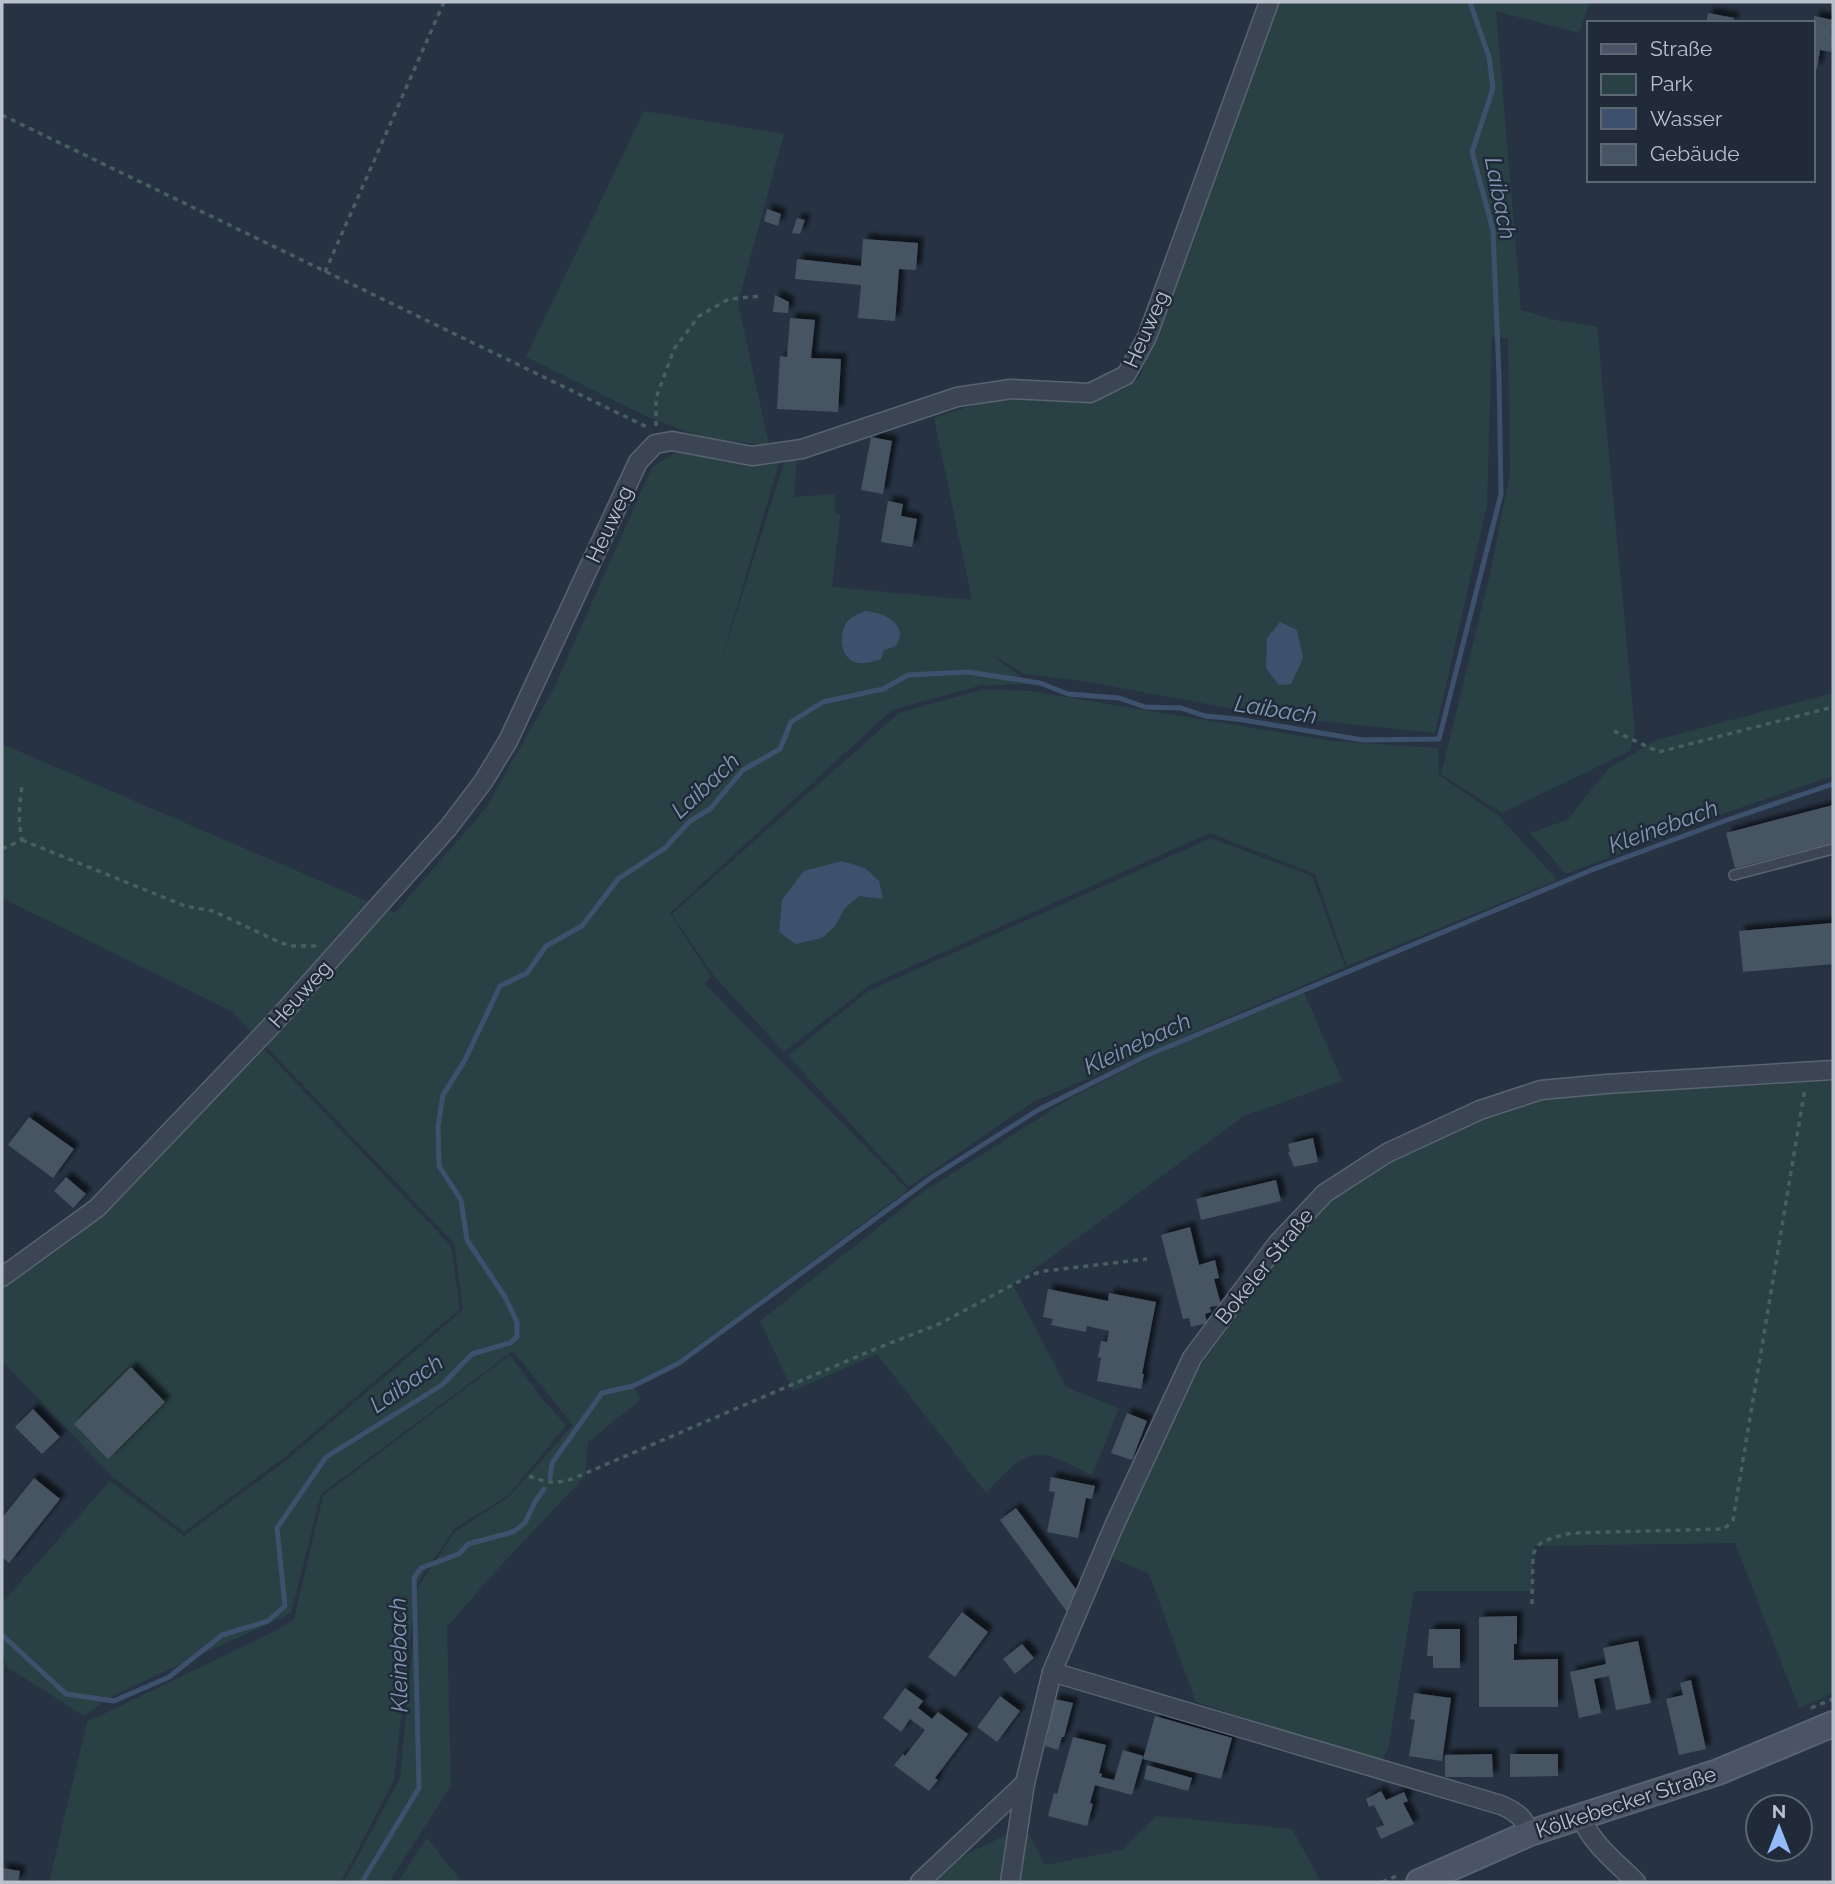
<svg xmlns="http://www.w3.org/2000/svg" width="1835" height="1884" font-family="Raleway,sans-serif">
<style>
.green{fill:#294144}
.water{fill:#3e516c}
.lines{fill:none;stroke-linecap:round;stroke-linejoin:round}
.stream{stroke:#3e516c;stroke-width:5}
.building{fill:#465464;filter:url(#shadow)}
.service-casing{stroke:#5a6370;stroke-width:12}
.minor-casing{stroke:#5a6370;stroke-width:21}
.secondary-casing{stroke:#5a6370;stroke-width:28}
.path{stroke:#485e60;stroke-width:3.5;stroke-dasharray:5 5;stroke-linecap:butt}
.service{stroke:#3c4553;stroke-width:9}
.minor{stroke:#3c4553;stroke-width:18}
.secondary{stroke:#4a5466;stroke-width:24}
.labels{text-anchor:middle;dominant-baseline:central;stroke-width:5;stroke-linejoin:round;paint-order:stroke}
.street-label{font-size:21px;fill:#b9c1cc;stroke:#202a38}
.water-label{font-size:23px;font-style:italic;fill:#8197b3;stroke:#202a38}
</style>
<defs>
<filter id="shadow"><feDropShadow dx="5.5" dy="-5.5" stdDeviation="2" flood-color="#0009"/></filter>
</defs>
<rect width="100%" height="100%" fill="#273343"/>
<g class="green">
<polygon points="1276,2 1590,2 1579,33 1496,11 1521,310 1559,321 1597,327 1635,731 1630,751 1502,813 1441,774 1491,570 1510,472 1508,339 1492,337 1487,505 1435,733 1271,716 1089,682 1025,674 987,652 1031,684 982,685 892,710 670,913 711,977 705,984 908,1190 676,1362 633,1383 640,1400 588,1442 585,1476 494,1573 447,1627 451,1786 389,1882 344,1882 400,1778 418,1587 455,1532 509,1497 573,1425 513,1351 321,1494 291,1613 112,1696 84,1716 7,1667 2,1650 2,1603 110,1481 184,1536 288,1459 463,1310 454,1243 233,1012 2,898 2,744 395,913 485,809 554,688 652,467 675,453 779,463 720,664 785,460 797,458 794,497 835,494 835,513 840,515 832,587 972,600 934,418 1002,396 1098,396 1122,390 1139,379"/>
<polygon points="644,111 784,134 738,303 769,445 703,438 646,416 526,357"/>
<polygon points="984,689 1030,691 1331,741 1438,748 1439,775 1499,816 1557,880 1347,966 1315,874 1210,833 870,985 784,1052 714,976 672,914 899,713"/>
<polygon points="1833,693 1833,776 1725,813 1566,874 1530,833 1567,820 1608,769 1656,740"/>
<polygon points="1211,838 1312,876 1345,967 1033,1102 909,1187 788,1056 868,991"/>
<path d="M1304 992 1342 1081 1244 1116 1013 1285 1066 1387 1119 1408 1092 1475C1080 1470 1057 1456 1045 1455 1019 1452 1002 1477 986 1493L877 1354 793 1391 760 1321 923 1192 1069 1099 1151 1057Z"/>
<polygon points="263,1048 451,1246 460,1309 286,1456 184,1532 113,1477 2,1361 2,1285 117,1195"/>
<polygon points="1833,1081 1833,1693 1799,1708 1735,1543 1534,1546 1532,1591 1414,1591 1388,1750 1379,1763 1196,1702 1149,1574 1110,1557 1192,1378 1286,1247 1334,1197 1390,1159 1483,1118 1545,1097"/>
<polygon points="510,1355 544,1401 566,1425 509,1495 455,1528 416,1585 394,1780 341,1882 49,1882 87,1722 277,1630 294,1619 323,1496"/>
<polygon points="1157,1816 1292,1829 1321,1882 1017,1882 1025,1827 1045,1865 1122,1850"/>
<polygon points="1008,1834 1003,1882 927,1882 947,1864"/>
<polygon points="427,1838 462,1882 398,1882"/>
</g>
<g class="water">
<path d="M865 611C878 612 901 619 900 636 899 639 898 644 895 646 891 648 887 649 884 650L881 659C874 661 866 664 859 663 840 661 838 635 847 622 852 616 858 614 865 611Z"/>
<polygon points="1280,622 1297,630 1303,658 1291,684 1279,685 1266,668 1267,638"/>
<polygon points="842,861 865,868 879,881 883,899 859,896 845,908 835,926 822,938 796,944 779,932 782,900 804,871"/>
</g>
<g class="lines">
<g class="stream">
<polyline points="550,1478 552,1463 602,1393 633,1386 679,1363 932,1177 1038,1110 1146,1056 1594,869 1727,820 1833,784"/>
<polyline points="2,1635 66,1694 114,1701 169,1677 222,1635 268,1621 285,1606 277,1528 326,1457 442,1385 472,1354 510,1343 517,1337 517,1322 505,1297 467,1240 461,1200 439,1166 438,1126 443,1095 465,1060 500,986 527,973 546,946 582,926 618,879 665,848 690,821 710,809 743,770 780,749 791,722 823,702 883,689 908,675 968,672 1040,683 1068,694 1119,698 1145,707 1181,708 1205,716 1237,719 1363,740 1439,739 1501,494 1499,376 1493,230 1472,152 1493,88 1489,57 1470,2"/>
<polyline points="362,1882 419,1788 414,1578 421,1568 459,1554 468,1544 513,1532 525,1523 535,1502 544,1489"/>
</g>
</g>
<g class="building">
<polygon points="1708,13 1734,18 1733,23 1706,23"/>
<polygon points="1814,16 1833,20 1833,29 1832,28 1831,33 1833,33 1833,41 1831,52 1820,50 1817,69 1812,68"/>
<polygon points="767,209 781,214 778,226 764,221"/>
<polygon points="797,218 805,220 800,234 792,233"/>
<polygon points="863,239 918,243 916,270 899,269 895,321 858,318 861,285 795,279 797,259 861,266"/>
<polygon points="775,295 789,302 788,313 773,312"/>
<polygon points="790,318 815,320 811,358 841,359 838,412 777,409 780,356 787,357"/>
<polygon points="871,437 892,441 883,494 861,490"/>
<polygon points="888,501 903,504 901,516 917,519 912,547 881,542"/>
<polygon points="1833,805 1833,843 1735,868 1726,833"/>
<polygon points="1833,923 1833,964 1743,972 1739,931"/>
<polygon points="29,1117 74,1149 53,1178 8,1145"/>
<polygon points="1313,1138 1318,1162 1294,1167 1288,1152 1290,1152 1288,1144"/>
<polygon points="66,1177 86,1194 73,1208 54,1191"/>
<polygon points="1276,1180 1281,1201 1201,1220 1196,1199"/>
<polygon points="1190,1227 1199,1265 1215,1260 1219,1278 1214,1279 1221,1305 1210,1307 1211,1312 1205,1314 1207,1323 1191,1327 1189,1318 1183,1319 1161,1235"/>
<polygon points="1048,1289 1108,1301 1109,1293 1156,1302 1142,1374 1144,1374 1141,1389 1097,1381 1101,1358 1098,1357 1101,1341 1107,1342 1109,1331 1087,1326 1086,1332 1051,1325 1053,1319 1043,1317"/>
<polygon points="131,1367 165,1402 108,1459 74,1424"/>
<polygon points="33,1409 60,1437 42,1454 15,1427"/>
<polygon points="1127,1413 1147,1421 1132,1460 1111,1453"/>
<polygon points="1051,1477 1095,1486 1092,1499 1086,1498 1078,1538 1047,1532 1055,1492 1049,1491"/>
<polygon points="34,1478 60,1499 9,1563 2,1557 2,1518"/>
<polygon points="1016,1508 1078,1592 1067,1612 1000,1520"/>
<polygon points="962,1612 988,1632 955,1677 928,1657"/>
<polygon points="1517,1616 1517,1644 1514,1644 1514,1660 1558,1659 1558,1707 1479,1707 1479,1617"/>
<polygon points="1429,1629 1460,1629 1460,1668 1433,1668 1433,1656 1427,1656"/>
<polygon points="1638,1641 1651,1703 1616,1710 1609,1676 1594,1679 1601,1713 1579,1718 1570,1672 1606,1664 1603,1648"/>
<polygon points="1022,1644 1034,1658 1015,1674 1003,1659"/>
<polygon points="1691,1680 1706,1749 1679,1755 1666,1699 1683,1695 1680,1683"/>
<polygon points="905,1688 923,1701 918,1708 932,1719 938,1712 968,1734 935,1778 938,1780 929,1791 894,1765 903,1754 905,1756 925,1730 910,1719 901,1732 883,1718"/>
<polygon points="1414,1693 1451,1698 1442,1761 1409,1756 1415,1720 1410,1719"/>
<polygon points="1000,1696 1020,1711 997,1742 977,1727"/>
<polygon points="1054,1699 1073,1703 1064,1737 1062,1737 1058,1750 1045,1746 1048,1733 1045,1732"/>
<polygon points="1155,1716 1232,1738 1221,1779 1143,1759"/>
<polygon points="1073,1737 1106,1745 1099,1773 1102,1774 1101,1777 1114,1780 1123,1750 1143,1756 1132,1795 1095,1785 1090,1803 1093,1804 1087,1826 1048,1816 1054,1793 1057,1794"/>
<polygon points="1492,1754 1493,1777 1445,1777 1445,1755"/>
<polygon points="1510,1754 1558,1754 1558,1776 1510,1777"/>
<polygon points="1147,1765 1192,1778 1188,1791 1144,1779"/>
<polygon points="1381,1791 1386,1800 1404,1792 1408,1801 1403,1803 1414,1824 1381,1839 1376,1828 1384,1825 1374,1805 1369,1807 1366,1799"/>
<polygon points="2,1868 20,1871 18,1882 2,1882"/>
</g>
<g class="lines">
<defs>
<polyline id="service" points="1734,875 1833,849"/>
<g id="minor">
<polyline points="2,1277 97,1208 274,1023 448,828 483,782 508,741 638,462 655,444 672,441 752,456 802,449 957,397 1011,389 1090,393 1126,375 1147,337 1269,2"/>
<path d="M1052 1672 1501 1805C1517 1812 1524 1818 1530 1833"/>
<path d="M1581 1817C1591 1843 1617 1863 1636 1882"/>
<polyline points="920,1882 1025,1783 1052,1672 1114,1526 1192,1358 1277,1244 1325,1193 1387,1153 1480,1110 1541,1090 1606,1084 1833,1070"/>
<polyline points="1010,1882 1025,1783"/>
</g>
<polyline id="secondary" points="1419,1882 1530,1833 1718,1772 1833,1724"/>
</defs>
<use href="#service" class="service-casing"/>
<use href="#minor" class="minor-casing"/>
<use href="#secondary" class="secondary-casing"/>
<g class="path">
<polyline points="2,115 649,428"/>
<polyline points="325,272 444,2"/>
<polyline points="656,426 656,398 674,349 699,316 729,299 760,296"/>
<polyline points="1614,731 1659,752 1833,707"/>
<polyline points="22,840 185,906 213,911 279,942 290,946 320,946"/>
<path d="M2 849 22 840C18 821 19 805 22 787"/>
<path d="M529 1476C547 1483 553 1484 572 1479L875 1349 939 1324 1033 1274 1045 1271 1147 1259"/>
<polyline points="1532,1604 1533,1555 1536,1548 1541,1543 1552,1538 1571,1533 1724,1529 1733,1520 1805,1088"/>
<polyline points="1811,1708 1833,1699"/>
<polyline points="1382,1882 1399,1875"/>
</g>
<use href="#service" class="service"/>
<use href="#minor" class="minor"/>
<use href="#secondary" class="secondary"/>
</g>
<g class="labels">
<g class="street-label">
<text transform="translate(1146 329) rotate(-66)">Heuweg</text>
<text transform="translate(609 524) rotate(-65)">Heuweg</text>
<text transform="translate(300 994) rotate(-48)">Heuweg</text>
<text transform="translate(1264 1266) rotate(-51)">Bokeler Straße</text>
<text transform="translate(1626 1802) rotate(-18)">Kölkebecker Straße</text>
</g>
<g class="water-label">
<text transform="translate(1501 198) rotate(79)">Laibach</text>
<text transform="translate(1276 709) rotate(9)">Laibach</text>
<text transform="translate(705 785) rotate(-43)">Laibach</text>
<text transform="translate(1663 826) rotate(-20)">Kleinebach</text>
<text transform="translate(1137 1043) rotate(-25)">Kleinebach</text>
<text transform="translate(406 1383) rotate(-35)">Laibach</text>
<text transform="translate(398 1655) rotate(-91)">Kleinebach</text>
</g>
</g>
<rect width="1835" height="1884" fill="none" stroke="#b9c1cc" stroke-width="7"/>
<rect x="1587" y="21" width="228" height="161" fill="#202a38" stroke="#5d6673" stroke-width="2"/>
<rect x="1601" y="44" width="35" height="10" fill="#4a5466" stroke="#5d6673" stroke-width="2"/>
<text x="1650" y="56" font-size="21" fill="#b9c1cc">Straße</text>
<rect x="1601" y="74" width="35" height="21" fill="#294144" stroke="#5d6673" stroke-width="2"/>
<text x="1650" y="91" font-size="21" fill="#b9c1cc">Park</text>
<rect x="1601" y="108" width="35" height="21" fill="#3e516c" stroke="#5d6673" stroke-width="2"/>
<text x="1650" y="126" font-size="21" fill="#b9c1cc">Wasser</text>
<rect x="1601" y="144" width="35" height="21" fill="#465464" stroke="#5d6673" stroke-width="2"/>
<text x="1650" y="161" font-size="21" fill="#b9c1cc">Gebäude</text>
<g transform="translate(1779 1828)"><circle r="33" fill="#202a38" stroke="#5d6673" stroke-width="2"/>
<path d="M0-5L12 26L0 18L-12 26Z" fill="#93bbf8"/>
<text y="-10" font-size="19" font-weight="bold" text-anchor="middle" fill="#b9c1cc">N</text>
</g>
</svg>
